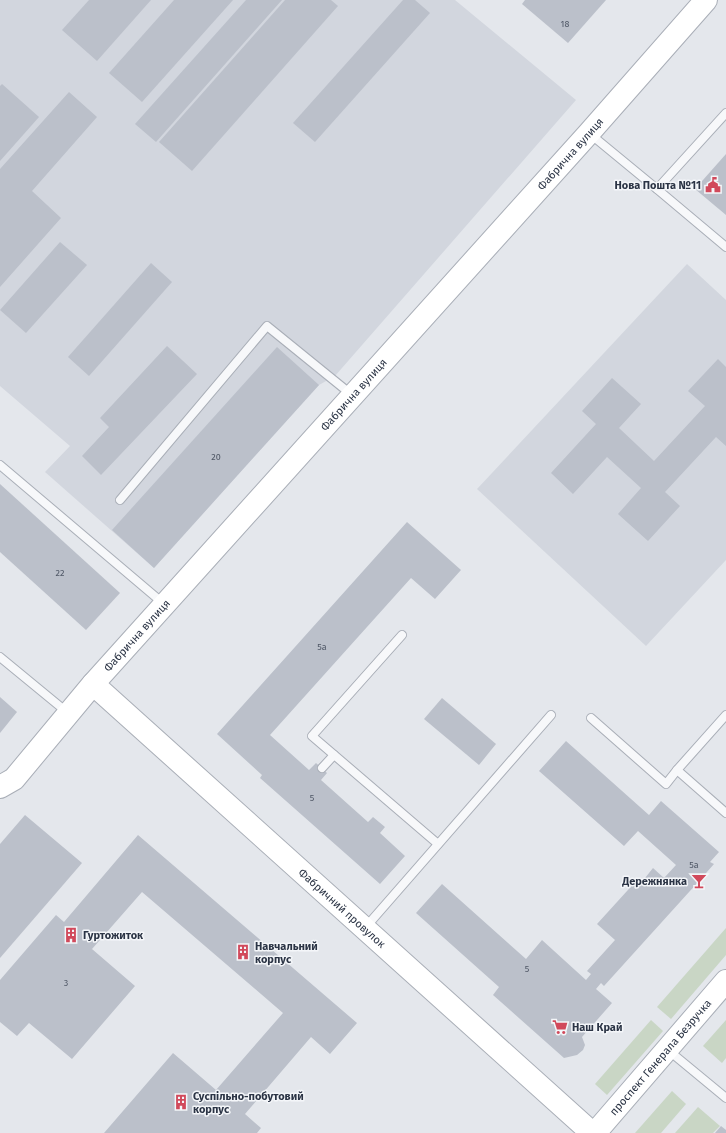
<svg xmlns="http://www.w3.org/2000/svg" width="726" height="1133" font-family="'Fira Sans',sans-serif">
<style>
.built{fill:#d2d6de}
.green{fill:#c9d6c5}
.building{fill:#bbc0ca}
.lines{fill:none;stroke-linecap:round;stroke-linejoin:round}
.lane-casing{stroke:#a9aeb7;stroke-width:10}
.secondary-casing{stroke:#a9aeb7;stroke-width:24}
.lane{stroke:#f7f8fa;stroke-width:8}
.secondary{stroke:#fff;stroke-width:22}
.labels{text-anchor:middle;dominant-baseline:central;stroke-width:3;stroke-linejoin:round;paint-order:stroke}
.number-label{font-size:9px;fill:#4f5766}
.street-label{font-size:11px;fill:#2b3445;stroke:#f4f6f9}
.poi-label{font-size:11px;font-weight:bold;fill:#2b3445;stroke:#f4f6f9;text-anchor:start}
</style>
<rect width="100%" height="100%" fill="#e4e7ec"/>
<g class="built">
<polygon points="0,0 455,0 576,100 335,376 319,385 154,568 45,472 70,446 0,386"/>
<polygon points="687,264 726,300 726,560 646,646 477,489"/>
</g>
<g class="green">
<polygon points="726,928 726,955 671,1019 657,1007"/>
<polygon points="651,1020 663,1031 607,1095 595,1084"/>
<polygon points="726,1020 726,1058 722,1063 703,1046"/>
<polygon points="672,1091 686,1104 661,1133 635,1133"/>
<polygon points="698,1107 720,1126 713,1133 675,1133"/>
</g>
<g class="building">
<polygon points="89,0 151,0 97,61 62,30"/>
<polygon points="174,0 233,0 142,102 109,73"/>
<polygon points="246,0 282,0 156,142 135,124"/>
<polygon points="285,0 331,0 338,6 192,171 159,142"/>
<polygon points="403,0 415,0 430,13 315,142 293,123"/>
<polygon points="525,0 606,0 568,43 522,4"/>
<polygon points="2,84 39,117 0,161 0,86"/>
<polygon points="69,92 97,117 32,191 61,218 0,287 0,169"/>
<polygon points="726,154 726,215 695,189"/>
<polygon points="60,242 87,265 26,333 0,310"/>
<polygon points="151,263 172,282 89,376 68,357"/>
<polygon points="167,346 197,374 101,475 82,456 109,427 100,418"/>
<polygon points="277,347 319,385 154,568 112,530"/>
<polygon points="718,359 726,367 726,446 716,437 665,492 680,506 648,541 618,514 641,488 607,457 573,494 551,473 596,424 582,411 612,378 641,404 619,428 654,461 705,406 688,391"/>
<polygon points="0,484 120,593 86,630 0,552"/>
<polygon points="407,522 461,570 435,599 411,578 270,735 309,770 316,763 327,773 321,780 368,822 373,817 385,827 380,833 405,856 380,884 260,778 262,775 217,734"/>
<polygon points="0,697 17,712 0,733"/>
<polygon points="442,698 496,744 479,765 424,719"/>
<polygon points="566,741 649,815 661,801 719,852 710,862 714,864 699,881 604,986 601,983 596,989 612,1003 582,1037 585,1045 583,1050 577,1055 564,1058 493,995 499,987 416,913 442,884 526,959 542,940 586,980 591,974 587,971 615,940 597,924 637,880 641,883 653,868 664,878 676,865 638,831 624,846 539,771"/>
<polygon points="25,815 82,863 0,958 0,844"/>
<polygon points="138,835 357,1023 330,1054 311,1037 245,1114 261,1128 257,1133 104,1133 173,1053 216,1090 283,1013 142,892 92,949 135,986 72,1059 29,1023 17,1036 0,1022 0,980 56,915 64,922"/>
<polygon points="721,1126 726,1130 726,1133 715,1133"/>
</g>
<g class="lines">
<defs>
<g id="lane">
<polyline points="589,133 657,189 726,113"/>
<polyline points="657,189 726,247"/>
<polyline points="0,465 164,604"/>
<polyline points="120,500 267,326 352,395"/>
<polyline points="402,635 312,736 438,844"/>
<polyline points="0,657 68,713"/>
<polyline points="726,715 677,770 726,813"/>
<polyline points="591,718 666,784 677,770"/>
<polyline points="322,768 334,755"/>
<polyline points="365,928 551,715"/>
<polyline points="668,1050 726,1098"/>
</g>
<g id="secondary">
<path id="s1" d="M93 684 592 1133"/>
<path id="s2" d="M0 787 14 779 93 684 589 133 706 0"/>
<path id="s3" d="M595 1133 726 981"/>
</g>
</defs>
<use href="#lane" class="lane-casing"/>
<use href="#secondary" class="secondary-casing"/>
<use href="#lane" class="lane"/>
<use href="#secondary" class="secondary"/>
</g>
<defs>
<symbol id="civic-bare" viewBox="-9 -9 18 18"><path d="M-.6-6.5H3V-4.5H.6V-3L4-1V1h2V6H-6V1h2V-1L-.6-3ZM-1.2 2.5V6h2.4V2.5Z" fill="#d1495b" stroke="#f4f6f9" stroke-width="2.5" paint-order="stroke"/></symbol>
<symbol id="bar-bare" viewBox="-9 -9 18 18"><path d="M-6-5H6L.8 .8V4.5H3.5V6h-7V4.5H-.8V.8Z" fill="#d1495b" stroke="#f4f6f9" stroke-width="2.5" paint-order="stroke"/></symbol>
<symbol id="building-bare" viewBox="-9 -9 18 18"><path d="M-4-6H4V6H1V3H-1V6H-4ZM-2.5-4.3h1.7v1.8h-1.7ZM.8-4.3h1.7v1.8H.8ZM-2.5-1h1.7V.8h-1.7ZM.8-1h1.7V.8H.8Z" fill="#d1495b" stroke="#f4f6f9" stroke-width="2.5" paint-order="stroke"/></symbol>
<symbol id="supermarket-bare" viewBox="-9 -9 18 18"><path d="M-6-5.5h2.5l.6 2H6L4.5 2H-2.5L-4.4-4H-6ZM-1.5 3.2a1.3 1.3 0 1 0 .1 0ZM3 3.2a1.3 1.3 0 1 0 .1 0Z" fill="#d1495b" stroke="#f4f6f9" stroke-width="2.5" paint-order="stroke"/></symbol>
</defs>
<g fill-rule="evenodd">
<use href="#civic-bare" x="702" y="174" width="22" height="22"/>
<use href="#bar-bare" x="688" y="870" width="22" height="22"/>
<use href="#building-bare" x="60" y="924" width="22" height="22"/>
<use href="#building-bare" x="232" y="941" width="22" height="22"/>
<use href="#supermarket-bare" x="549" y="1016" width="22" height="22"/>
<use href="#building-bare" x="170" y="1091" width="22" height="22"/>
</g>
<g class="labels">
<g class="number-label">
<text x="565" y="24">18</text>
<text x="216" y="457">20</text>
<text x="60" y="573">22</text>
<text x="322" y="647">5а</text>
<text x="312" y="798">5</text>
<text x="694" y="865">5а</text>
<text x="527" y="969">5</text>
<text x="66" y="983">3</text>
</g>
<g class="street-label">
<text stroke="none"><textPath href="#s2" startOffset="853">Фабрична вулиця</textPath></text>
<text stroke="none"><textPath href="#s2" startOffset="529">Фабрична вулиця</textPath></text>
<text stroke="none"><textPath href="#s2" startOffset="205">Фабрична вулиця</textPath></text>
<text stroke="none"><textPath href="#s1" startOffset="335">Фабричний провулок</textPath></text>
<text stroke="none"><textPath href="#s3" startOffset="100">проспект Генерала Безручка</textPath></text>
</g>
<g class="poi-label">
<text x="701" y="185" text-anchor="end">Нова Пошта №11</text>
<text x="687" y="881" text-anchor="end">Дережнянка</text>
<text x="83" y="935">Гуртожиток</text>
<text x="255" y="946">Навчальний<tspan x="255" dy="13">корпус</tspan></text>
<text x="572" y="1027">Наш Край</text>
<text x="193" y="1096">Суспільно-побутовий<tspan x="193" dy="13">корпус</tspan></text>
</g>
</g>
</svg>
